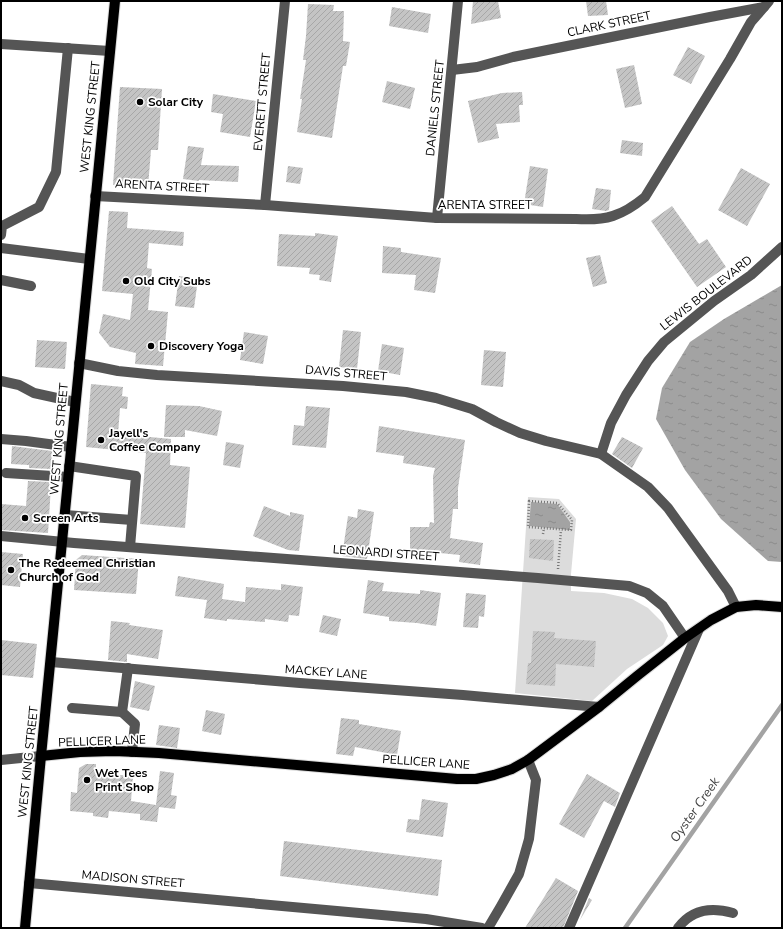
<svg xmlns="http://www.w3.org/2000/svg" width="783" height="929" font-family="'Nunito Sans',sans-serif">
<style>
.green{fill:#dcdcdc}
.water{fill:url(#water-ripples)}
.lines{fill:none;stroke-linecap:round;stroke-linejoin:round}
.stream{stroke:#a3a3a3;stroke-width:4.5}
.building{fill:url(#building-hatch)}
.major-casing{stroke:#dbdbdb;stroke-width:12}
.path{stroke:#777;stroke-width:2.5;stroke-dasharray:1 2;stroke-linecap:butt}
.minor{stroke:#555;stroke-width:10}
.major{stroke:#000;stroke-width:10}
.poi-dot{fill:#000;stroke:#fff;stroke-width:1.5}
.labels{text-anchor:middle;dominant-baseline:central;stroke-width:3.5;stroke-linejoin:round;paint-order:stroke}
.street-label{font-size:12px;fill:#000;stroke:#fff}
.poi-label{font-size:12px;font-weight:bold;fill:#000;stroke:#fff;text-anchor:start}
.water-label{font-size:13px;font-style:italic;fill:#444;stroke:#fff}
</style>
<defs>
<pattern id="water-ripples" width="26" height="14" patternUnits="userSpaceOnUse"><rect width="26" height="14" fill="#a3a3a3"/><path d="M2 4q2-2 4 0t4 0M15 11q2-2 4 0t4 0" fill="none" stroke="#8b8b8b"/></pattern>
<pattern id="building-hatch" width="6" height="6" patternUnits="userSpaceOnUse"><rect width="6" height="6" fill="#c4c4c4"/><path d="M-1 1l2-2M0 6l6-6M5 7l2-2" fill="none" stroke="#a7a7a7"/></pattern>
</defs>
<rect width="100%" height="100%" fill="#fff"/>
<polygon class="green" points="528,497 559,499 576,519 571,574 571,591 604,593 632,599 648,608 663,623 668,636 663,645 627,669 592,701 515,693"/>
<g class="water">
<polygon points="782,285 782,562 768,561 721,519 685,470 656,419 662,388 690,342 724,319"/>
<polygon points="531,502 557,504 570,522 570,530 529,526"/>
</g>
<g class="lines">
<polyline class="stream" points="625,928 782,705"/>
</g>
<g class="building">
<polygon points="473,1 498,1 501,18 471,24"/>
<polygon points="586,1 606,1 608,15 588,16"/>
<polygon points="308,4 334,5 333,11 344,11 343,41 350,42 346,66 343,66 332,138 297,132 302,99 300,99 306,60 303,60 306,36"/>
<polygon points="392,7 431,14 428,33 389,26"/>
<polygon points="688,47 705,56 691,84 673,75"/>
<polygon points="634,65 642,104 625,108 616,69"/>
<polygon points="387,81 415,88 410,109 382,102"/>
<polygon points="120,87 162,89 158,150 151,150 148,187 113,185"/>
<polygon points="522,92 523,105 519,105 520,122 496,124 499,138 478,143 468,101 502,93"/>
<polygon points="213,94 256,101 250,137 220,132 223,114 211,112"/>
<polygon points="622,140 643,143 642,156 620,153"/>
<polygon points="188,146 204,148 201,165 239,166 238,182 199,180 199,181 183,179"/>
<polygon points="288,166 303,168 300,184 286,182"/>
<polygon points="530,166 548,169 543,207 524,204"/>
<polygon points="741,168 770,184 747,226 718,210"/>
<polygon points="596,188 611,190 609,210 606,211 592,209"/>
<polygon points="672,206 699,244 707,239 726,267 697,287 651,221"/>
<polygon points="109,211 128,212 127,228 184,232 183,246 149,243 147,268 152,269 148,310 168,312 163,366 135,364 136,353 110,347 99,333 103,314 130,320 133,294 102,291"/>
<polygon points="315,233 338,236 331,282 319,280 320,275 309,274 310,268 277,266 279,234 315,236"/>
<polygon points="383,246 401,248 401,252 441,258 435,293 414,290 416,275 382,273"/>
<polygon points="600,255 607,283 593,287 586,258"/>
<polygon points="179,276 198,279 194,308 175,306"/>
<polygon points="343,330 361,332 357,369 339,367"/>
<polygon points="244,332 268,336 263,364 240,360"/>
<polygon points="37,340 67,342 65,369 35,367"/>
<polygon points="382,344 404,348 400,375 378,371"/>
<polygon points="484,350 506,352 503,387 481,385"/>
<polygon points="91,384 123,387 122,396 128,397 127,409 120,408 118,434 171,439 170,465 190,467 185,528 140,524 146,453 86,447"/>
<polygon points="166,405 199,406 222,411 217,436 185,430 185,437 164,437"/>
<polygon points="306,406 330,408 326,448 292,445 294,425 304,426"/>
<polygon points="379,426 465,440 458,488 458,509 453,509 450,538 483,543 480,565 459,562 460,555 410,550 410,527 429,527 430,522 434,523 433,476 435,468 403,463 404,456 376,452"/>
<polygon points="622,437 643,448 632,468 612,454"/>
<polygon points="226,442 244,445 240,468 223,465"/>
<polygon points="12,446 52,451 51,469 29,468 29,465 11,464"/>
<polygon points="28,481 50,482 49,486 51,486 48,533 1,530 1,504 26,506"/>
<polygon points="264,506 290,516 290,512 304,515 299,551 288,550 253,536"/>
<polygon points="358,509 374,512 367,559 342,556 348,516 357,518"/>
<polygon points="530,539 554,540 553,561 529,558"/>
<polygon points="1,552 23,554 20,587 1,585"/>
<polygon points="82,555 139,559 136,594 74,590 76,560"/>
<polygon points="178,576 224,584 222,599 245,602 246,587 281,590 281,584 303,587 299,616 289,615 288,622 265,619 265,622 227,619 227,621 204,618 207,600 175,596"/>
<polygon points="368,580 384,583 382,591 420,594 420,590 441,593 436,626 417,623 389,621 389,617 363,613"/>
<polygon points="466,593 486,595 484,617 479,616 478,628 463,627"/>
<polygon points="323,615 341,619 337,636 319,632"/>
<polygon points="111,621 130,623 129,625 163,630 158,659 127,654 127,662 108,660"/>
<polygon points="533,631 555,632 554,638 596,641 594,667 556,664 555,686 526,684 528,663 531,663"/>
<polygon points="1,640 37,644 33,678 1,675"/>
<polygon points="135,681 155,686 149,711 130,707"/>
<polygon points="206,710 225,714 221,735 202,731"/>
<polygon points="341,718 359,720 359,724 401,731 397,755 355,747 353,756 336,754"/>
<polygon points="159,725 180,728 177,748 156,745"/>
<polygon points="86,764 96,764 96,773 133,776 131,801 156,805 160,771 174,773 171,795 177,796 175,809 159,807 157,822 140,820 140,814 109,811 108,818 93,816 93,813 70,811 71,792 77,793 79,768"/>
<polygon points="587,774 620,793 615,807 604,801 584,838 559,824"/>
<polygon points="422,799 448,803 443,837 406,832 408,819 419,820"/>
<polygon points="284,841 442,860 438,896 280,876"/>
<polygon points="556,878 578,891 563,928 525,928"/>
<polygon points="589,898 592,900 580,920"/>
</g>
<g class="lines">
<defs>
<g id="major">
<polyline points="41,756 80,752 114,751 159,753 457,779 476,779 494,775 512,769 528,760 599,707 637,676 685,638 711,620 736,607 756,605 782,607"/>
<polyline points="25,928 41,756 115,1"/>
</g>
</defs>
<use href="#major" class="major-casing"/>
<g class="path">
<polygon points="529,501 557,503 572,520 571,530 528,527"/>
<polyline points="543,534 544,528"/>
<polyline points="558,569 561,530"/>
</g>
<g class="minor">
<polyline points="1,44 110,51"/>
<polyline points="452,70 477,67 513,57 710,17 764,7 769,1"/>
<path d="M95 196 265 205 437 218 576 219C606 221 622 216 645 197L730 59 751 22 764 7"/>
<polyline points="265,205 285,1"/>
<polyline points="437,218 458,1"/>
<polyline points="1,235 2,226 39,207 56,172 68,48"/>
<polyline points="1,248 89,259"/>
<polyline points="1,280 31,286"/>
<polyline points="79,363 118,371 157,375 343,386 406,392 436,398 472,409 496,422 520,433 546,441 601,454 648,487 668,508 728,591 736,607"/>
<polyline points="1,381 19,385 34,393 75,402"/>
<polyline points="1,439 26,441 71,447"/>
<polyline points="601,454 611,423 626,395 648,361 664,342 714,301 751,275 782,247"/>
<polyline points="69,466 136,476 130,547"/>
<polyline points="6,473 68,477"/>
<polyline points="65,515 132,520"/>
<polyline points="1,536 74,543 538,578 629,586 647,593 663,606 685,638"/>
<polyline points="51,662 300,683 463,695 599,707"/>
<polyline points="128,668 122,712 135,724 132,752"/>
<polyline points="72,708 122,712"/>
<polyline points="1,760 41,756"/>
<polyline points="29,883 426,919 482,928"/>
<polyline points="488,928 501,906 519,874 529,839 536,780 528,760"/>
<polyline points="569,928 699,629"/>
<path d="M678 928C692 909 712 907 733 913"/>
</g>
<use href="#major" class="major"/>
</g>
<g class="poi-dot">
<circle cx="140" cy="102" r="4"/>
<circle cx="126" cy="281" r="4"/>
<circle cx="151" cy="346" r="4"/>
<circle cx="101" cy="440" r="4"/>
<circle cx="25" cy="518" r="4"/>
<circle cx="11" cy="570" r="4"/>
<circle cx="87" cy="780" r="4"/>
</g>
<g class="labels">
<g class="street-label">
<text transform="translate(609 24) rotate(-12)">CLARK STREET</text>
<text transform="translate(262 102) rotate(-85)">EVERETT STREET</text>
<text transform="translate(435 108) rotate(-84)">DANIELS STREET</text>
<text transform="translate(90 117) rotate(-84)">WEST KING STREET</text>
<text transform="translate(162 186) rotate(3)">ARENTA STREET</text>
<text x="485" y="205">ARENTA STREET</text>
<text transform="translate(706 293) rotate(-38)">LEWIS BOULEVARD</text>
<text transform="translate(346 373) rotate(5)">DAVIS STREET</text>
<text transform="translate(59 439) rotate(-85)">WEST KING STREET</text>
<text transform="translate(386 553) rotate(4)">LEONARDI STREET</text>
<text transform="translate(326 672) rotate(4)">MACKEY LANE</text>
<text transform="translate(102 741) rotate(-2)">PELLICER LANE</text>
<text transform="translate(28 762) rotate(-84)">WEST KING STREET</text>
<text transform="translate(426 762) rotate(4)">PELLICER LANE</text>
<text transform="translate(133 879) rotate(5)">MADISON STREET</text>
</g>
<g class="poi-label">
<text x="148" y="102">Solar City</text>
<text x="134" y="281">Old City Subs</text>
<text x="159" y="346">Discovery Yoga</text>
<text x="109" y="433">Jayell's<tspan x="109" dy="14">Coffee Company</tspan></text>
<text x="33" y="518">Screen Arts</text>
<text x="19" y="563">The Redeemed Christian<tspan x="19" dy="14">Church of God</tspan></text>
<text x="95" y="773">Wet Tees<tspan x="95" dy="14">Print Shop</tspan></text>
</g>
<g class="water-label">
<text transform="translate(695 810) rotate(-55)">Oyster Creek</text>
</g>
</g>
<rect width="783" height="929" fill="none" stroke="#000000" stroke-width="4"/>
</svg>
